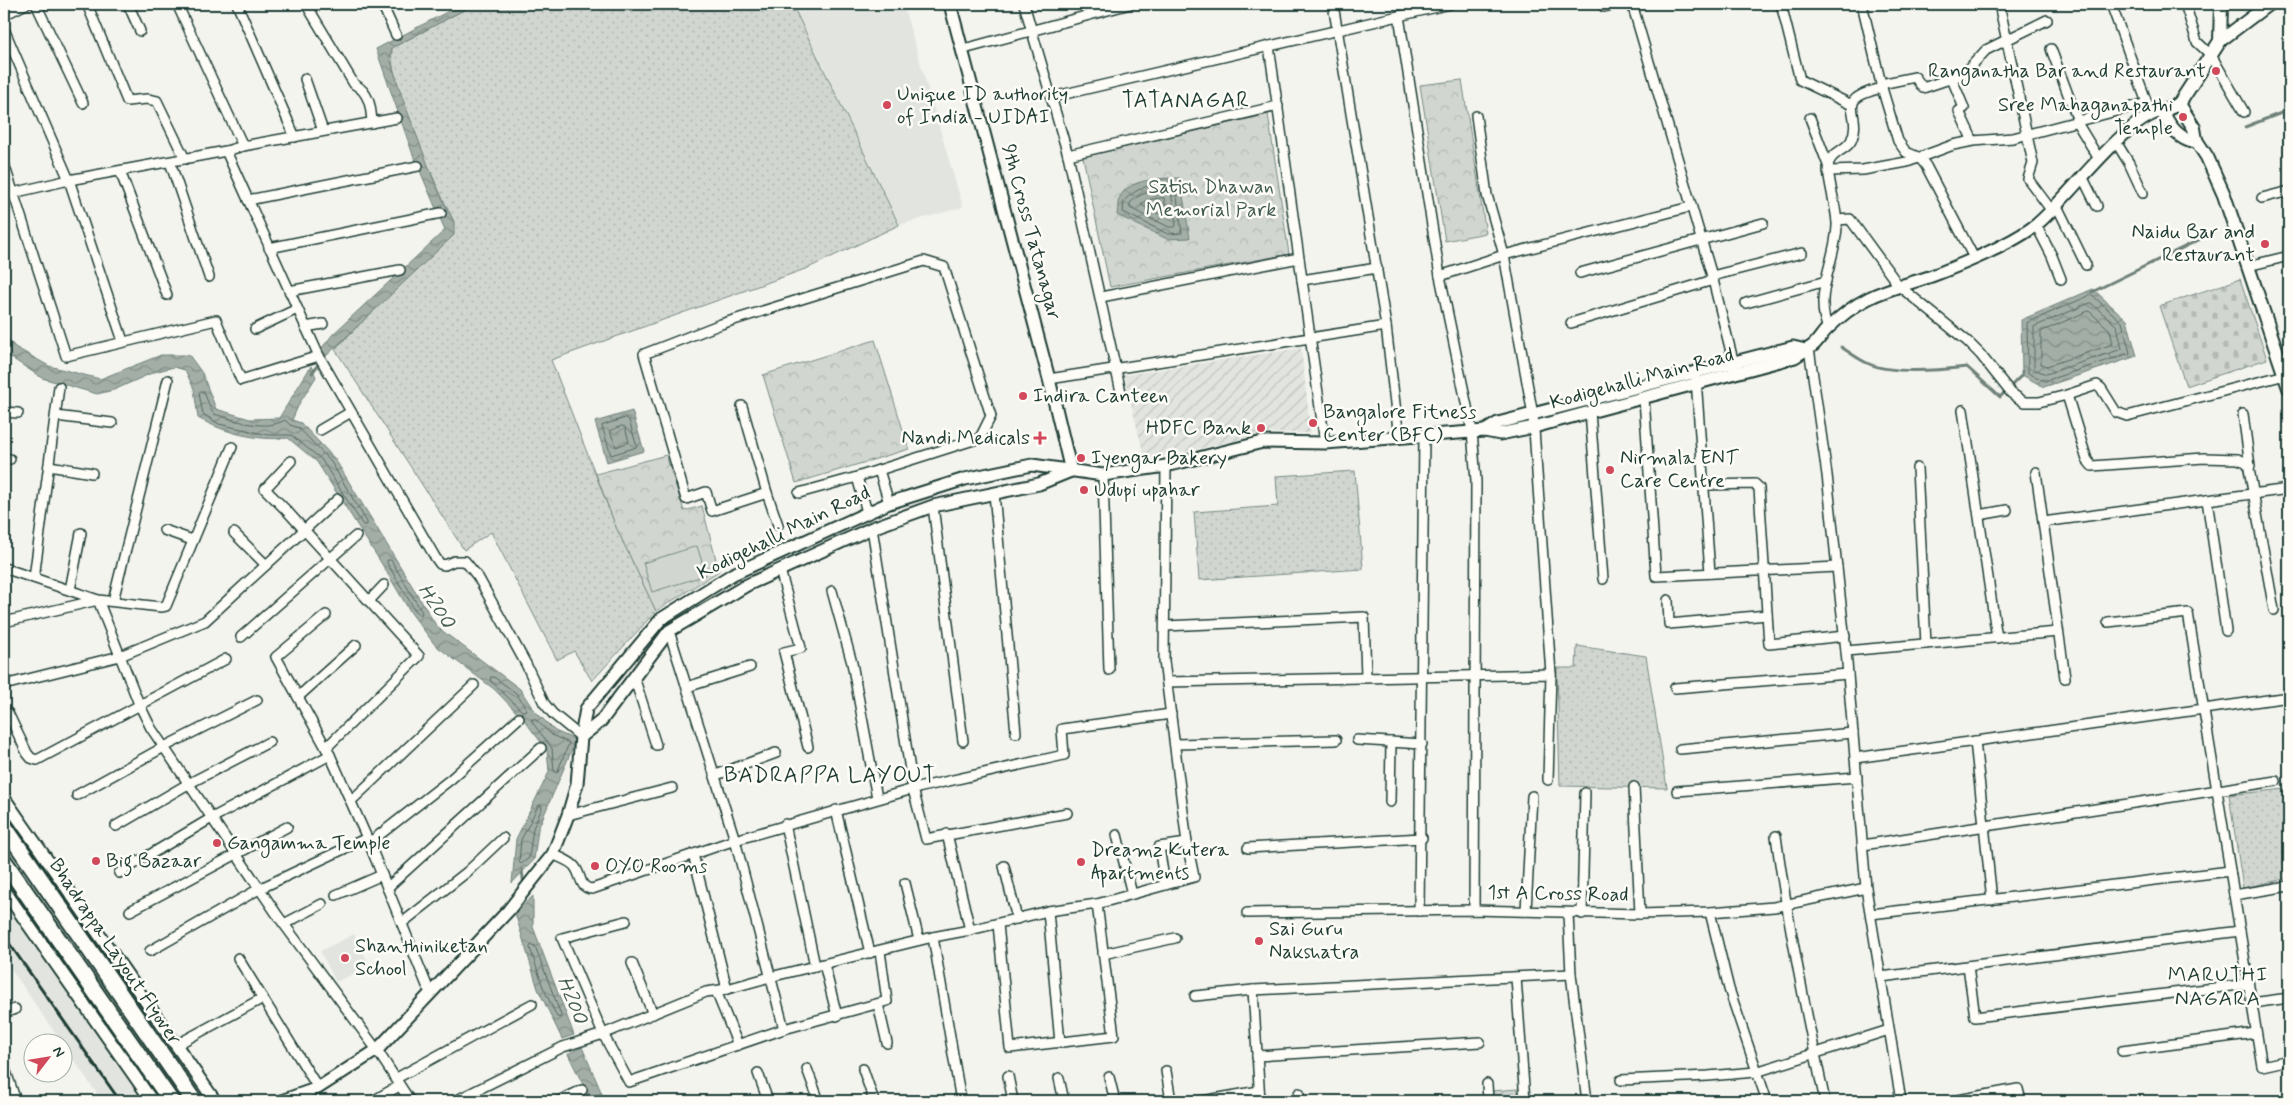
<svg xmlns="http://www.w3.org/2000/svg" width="2293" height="1105" font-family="Mynerve,sans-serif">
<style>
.built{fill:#e2e5df}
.industrial{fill:url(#industrial-furrows)}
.grass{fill:url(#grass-dots);stroke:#788a82}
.forest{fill:url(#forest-crowns);stroke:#788a82}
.cemetery{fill:url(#cemetery-stones);stroke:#788a82}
.garden{fill:#d1d6d1;stroke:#788a82}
.water{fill:url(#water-waves);stroke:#6e8179}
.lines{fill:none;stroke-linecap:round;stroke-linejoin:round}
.shore{stroke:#546a62;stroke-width:1}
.stream{stroke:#6e8179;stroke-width:3}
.minor-casing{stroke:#1f3d34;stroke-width:12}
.tertiary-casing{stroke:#1f3d34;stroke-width:15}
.secondary-casing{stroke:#1f3d34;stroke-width:16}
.trunk-casing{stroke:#1f3d34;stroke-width:19}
.minor{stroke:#fdfcf7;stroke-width:9}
.tertiary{stroke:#fdfcf7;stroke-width:11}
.secondary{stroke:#fdfcf7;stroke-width:12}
.trunk{stroke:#fdfcf7;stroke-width:15}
.rail{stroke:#1f3d34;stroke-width:3}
.poi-dot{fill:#d1495b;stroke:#fdfcf7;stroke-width:2}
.labels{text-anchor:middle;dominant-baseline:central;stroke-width:5;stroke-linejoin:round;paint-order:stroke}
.poi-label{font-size:20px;fill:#1f3d34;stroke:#fdfcf7;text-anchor:start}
.park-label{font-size:20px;fill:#435c53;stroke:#fdfcf7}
.street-label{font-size:20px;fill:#1f3d34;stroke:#fdfcf7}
.water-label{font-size:21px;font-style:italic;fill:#475f56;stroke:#fdfcf7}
.neighbourhood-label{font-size:21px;letter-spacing:1px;fill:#1f3d34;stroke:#fdfcf7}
.quarter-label{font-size:22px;letter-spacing:1px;fill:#1f3d34;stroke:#fdfcf7}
</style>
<defs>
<pattern id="industrial-furrows" width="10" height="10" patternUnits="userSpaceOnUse" patternTransform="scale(1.25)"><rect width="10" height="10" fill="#e2e5df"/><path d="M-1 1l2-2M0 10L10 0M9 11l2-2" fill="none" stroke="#c1c5c0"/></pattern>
<pattern id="grass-dots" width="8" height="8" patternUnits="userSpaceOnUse" patternTransform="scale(1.25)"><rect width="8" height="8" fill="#d1d6d1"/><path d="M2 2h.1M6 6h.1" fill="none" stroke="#b3b9b4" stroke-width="1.8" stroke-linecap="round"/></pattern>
<pattern id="forest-crowns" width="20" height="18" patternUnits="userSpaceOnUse" patternTransform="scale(1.25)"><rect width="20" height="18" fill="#d1d6d1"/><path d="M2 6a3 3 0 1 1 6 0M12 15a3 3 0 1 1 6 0" fill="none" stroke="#b3b9b4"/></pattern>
<pattern id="cemetery-stones" width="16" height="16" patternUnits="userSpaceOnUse" patternTransform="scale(1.25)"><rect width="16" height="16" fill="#d1d6d1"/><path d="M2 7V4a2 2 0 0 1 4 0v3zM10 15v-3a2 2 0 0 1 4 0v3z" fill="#b3b9b4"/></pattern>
<pattern id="water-waves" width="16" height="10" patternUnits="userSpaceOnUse" patternTransform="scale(1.25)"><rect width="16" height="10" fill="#a3aea7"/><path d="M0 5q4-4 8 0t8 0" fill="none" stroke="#848f89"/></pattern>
</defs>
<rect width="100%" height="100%" fill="#f4f4ef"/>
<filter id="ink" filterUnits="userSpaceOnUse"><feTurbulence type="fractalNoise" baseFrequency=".02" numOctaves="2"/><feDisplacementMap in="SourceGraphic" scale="10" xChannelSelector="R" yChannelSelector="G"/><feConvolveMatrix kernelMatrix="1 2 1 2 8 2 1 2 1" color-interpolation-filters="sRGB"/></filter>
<g filter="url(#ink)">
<g class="built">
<polygon points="792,4 903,4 963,207 899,225"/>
<polygon points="4,903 112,1057 143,1101 102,1101 4,959"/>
<polygon points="354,934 370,966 336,982 320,951"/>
</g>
<polygon class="industrial" points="1301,348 1311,433 1272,433 1145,460 1124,375"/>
<g class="grass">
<path d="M475 4H792L899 225 808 268 551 360 616 527 656 611 592 681 574 651 557 660 491 532 464 550 335 349 387 297 454 222C438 190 386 78 392 48Z"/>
<polygon points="1355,471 1363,569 1199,580 1194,512 1278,506 1276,476"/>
<polygon points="1577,646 1646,656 1667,788 1560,786 1557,668 1576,668"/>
<polygon points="2285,789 2285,798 2289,799 2289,878 2243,888 2229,795"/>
<polygon points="1518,1089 1518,1101 1491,1101 1491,1091"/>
</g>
<g class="forest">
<polygon points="1462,80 1486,233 1445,241 1420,85"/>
<polygon points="1268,114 1289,254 1110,287 1083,157"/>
<polygon points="875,340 909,449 796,483 763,375"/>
<polygon points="666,455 684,511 702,506 719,571 656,611 616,527 596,474"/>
</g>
<polygon class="cemetery" points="2240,279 2267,359 2186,386 2159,306"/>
<polygon class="garden" points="697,546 706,575 652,592 643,563"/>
<g class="water">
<polygon points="462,4 475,4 392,48 390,58 402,97 436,186 454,222 454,235 323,359 321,349 333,334 445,230 412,152 376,49"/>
<path d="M1180 178 1190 238 1167 239 1117 215C1118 210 1117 204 1119 199 1127 178 1162 178 1180 178Z"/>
<polygon points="2093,289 2127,320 2137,356 2044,387 2022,375 2021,320"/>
<path d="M4 334 15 347 49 366 100 379 161 355H189L202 373 216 409 250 419 279 418 311 366 316 377 299 404 292 420 301 423 335 459 437 627 520 689 533 709 555 731 576 740 538 829 534 860 512 883 516 839 549 772 547 750 524 720 494 689 435 645 411 613 380 561 317 462 288 438C257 441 225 433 198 418L194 389 185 370 174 367 154 372 114 390 97 394 42 378 4 353Z"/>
<polygon points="632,411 644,451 607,462 595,422"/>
<polygon points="533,896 533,927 574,1035 562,1039 538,989 515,913"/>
<polygon points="582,1047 605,1101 591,1101 568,1054"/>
</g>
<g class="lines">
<g class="shore">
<path d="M1175 183 1182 233 1168 234 1123 212 1124 201C1138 186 1155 183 1175 183Z"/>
<path d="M1159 190 1171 191 1176 225 1175 227H1169L1130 208V203C1139 194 1147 192 1159 190Z"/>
<polygon points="1164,198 1167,214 1165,217 1141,205 1147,200"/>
<polygon points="2092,295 2122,322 2130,353 2045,381 2028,373 2027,323"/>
<polygon points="2091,303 2117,326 2122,349 2046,374 2034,369 2034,327"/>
<polygon points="2089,311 2110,330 2113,344 2047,366 2041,364 2041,332"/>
<path d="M201 391 204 392 211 410 214 414C236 420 264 432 285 420L290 425 299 428 331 462 367 522V525H363L321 459 291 435H268L219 424 203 414 199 393Z"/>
<polygon points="626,418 629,420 637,447 611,455 602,426"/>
<polygon points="622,426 625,427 629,442 616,447 610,431"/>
<polygon points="388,560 391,560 422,612 421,615 415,610 387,563"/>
<polygon points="491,677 494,677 516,693 526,708 525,711 522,711 491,681"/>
<polygon points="532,719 535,719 552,735 569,743 557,773 554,771 552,748 532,722"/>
<polygon points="541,805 542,808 533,828 529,858 521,864 519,862 521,840 538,806"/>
<polygon points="532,945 535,946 561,1015 560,1018 557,1017 543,987 530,948"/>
</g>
<g class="stream">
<polyline points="2245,127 2289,110"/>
<polyline points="2092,292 2213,233"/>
<path d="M1841 347C1849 352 1858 359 1867 363 1891 375 1941 370 1967 367L2000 397 2022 375V371"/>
<polyline points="312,373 320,362"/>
<polyline points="522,870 524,886"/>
</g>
<defs>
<g id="minor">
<polyline points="36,4 83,103"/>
<polyline points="87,4 127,101 147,99 157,101 185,159"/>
<polyline points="128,4 140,31"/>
<polyline points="177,4 243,146"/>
<polyline points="237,4 295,137"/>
<path d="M306 4 354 84C369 92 371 106 372 123"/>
<polyline points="382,4 396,35"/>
<polyline points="1024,4 1068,155 1121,392"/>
<polyline points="1333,4 1386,326"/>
<polyline points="1602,4 1604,7 1617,4"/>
<polyline points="1632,4 1712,276 1735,368"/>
<polyline points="1781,4 1800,80 1852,105"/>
<polyline points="1862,4 1882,88 1898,141 1906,152 1920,158 1926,166 1974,258"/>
<polyline points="1999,4 2033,163 2028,179 2052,211"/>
<polyline points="2111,4 2147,103 2149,115"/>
<polyline points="2185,4 2197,42 2211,55 2244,112"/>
<polyline points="4,15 26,4"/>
<polyline points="1399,16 1440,276 1472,431 1476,481 1474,910"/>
<polyline points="4,29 69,180 123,341"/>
<polyline points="964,49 1130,4"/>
<polyline points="2051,49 2078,121"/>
<polyline points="305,79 323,131"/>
<polyline points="1952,79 1964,108 1959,111 1973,141"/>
<polyline points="1881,84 1915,77 1923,88 1964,74 1986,50 2047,20"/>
<polyline points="1052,97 1450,4"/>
<polyline points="1476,116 1487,195 1504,255 1533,415 1551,674"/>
<polyline points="1810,118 1828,165"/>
<polyline points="2076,121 2099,159"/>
<polyline points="2116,142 2129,163 2143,193"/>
<polyline points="226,151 319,356 435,557 440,564 445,565 454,561 465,561 478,577 526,664 544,703 553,714 581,737"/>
<polyline points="1068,155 1278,106"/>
<polyline points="170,162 209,277"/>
<polyline points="4,164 66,356 216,320 241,380 319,356"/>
<polyline points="120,171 167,295"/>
<polyline points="1828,171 1863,170 1907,162 1953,145 1973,141 2013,138 2147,103"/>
<polyline points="2083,178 2097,206"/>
<polyline points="4,195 69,180 226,151 243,146 397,118"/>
<polyline points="2262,198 2289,191"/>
<polyline points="248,200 418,166"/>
<polyline points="2057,206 2086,265"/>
<polyline points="1837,220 1850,219 1899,286 1967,341 1980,354 2011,393 2024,402 2039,402 2067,395 2097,385 2101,388 2116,412 2127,416 2289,374"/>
<polyline points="2036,225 2052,256 2061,279"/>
<polyline points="269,248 441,213"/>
<polyline points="1299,258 1325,443"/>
<polyline points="2248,266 2289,256"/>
<polyline points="1580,273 1763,223"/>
<polyline points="1440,276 1504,255 1690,207"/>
<polyline points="1712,276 1802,253"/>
<polyline points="1302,280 1377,268"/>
<polyline points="289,291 400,270"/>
<polyline points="1101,297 1299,258 1269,46"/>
<polyline points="1746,303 1826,281"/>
<polyline points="1571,323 1713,280"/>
<polyline points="305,327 323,324"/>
<path d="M1828 328C1813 295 1836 260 1837 226 1838 211 1825 172 1829 162 1833 152 1846 150 1851 141 1865 111 1830 101 1882 88"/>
<polyline points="255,329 297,309"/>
<polyline points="1809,348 1827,475 1846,651 1866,888 1901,1101"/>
<polyline points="1049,379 1386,326 1399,438"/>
<polyline points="1696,379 1710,573"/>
<polyline points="2067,395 2087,460 2092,466 2204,458 2238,459 2248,463 2274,610"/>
<polyline points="1644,398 1656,576 1837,567"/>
<polyline points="742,406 767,493"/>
<polyline points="1963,410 1997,638"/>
<polyline points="4,412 18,413"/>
<polyline points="1590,412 1603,579"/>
<polyline points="2243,414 2250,466"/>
<polyline points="56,416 112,423"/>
<polyline points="320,430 351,412"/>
<polyline points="4,459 10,459"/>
<polyline points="291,461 265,489 287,511 419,656 326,748"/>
<polyline points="49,466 92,473"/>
<polyline points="1917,468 1926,644"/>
<polyline points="2036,472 2065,678"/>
<polyline points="1103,475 1109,670"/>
<polyline points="1704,485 1755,484 1759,488 1769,644 1845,636"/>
<polyline points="799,493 857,477"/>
<polyline points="994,493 1016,733"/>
<polyline points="2207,500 2226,631"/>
<polyline points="933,506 963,741"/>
<polyline points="867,512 857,477 879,470 889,503"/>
<polyline points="1979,515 2007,510"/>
<polyline points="2043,522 2289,489"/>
<polyline points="778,525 767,493 712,511 706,492 686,499 644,354 721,324 924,261 944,267 991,416 980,438 879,470"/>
<polyline points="872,528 913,789 926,839 1067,813"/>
<polyline points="164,530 192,540"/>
<polyline points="234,533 266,565"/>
<polyline points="4,568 98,600 161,607 166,606 232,447"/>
<polyline points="780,570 801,648 784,652 808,747"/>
<polyline points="34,578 59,387"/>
<polyline points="70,590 81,533"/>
<polyline points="832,591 852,663 877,798"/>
<polyline points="1668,600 1669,624 1767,615"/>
<polyline points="113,601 168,380"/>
<polyline points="369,601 384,585"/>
<polyline points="326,615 276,657 330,755 367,838 430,993"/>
<polyline points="4,622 98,600 139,704 151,728 278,916 377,1050 410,1101"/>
<polyline points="2108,622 2188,613 2262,1066 2289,1060"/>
<polyline points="1165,626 1364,617 1366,676"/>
<polyline points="669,631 735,840 913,789 1064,755 1062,729 1171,714"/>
<polyline points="241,637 356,536"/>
<polyline points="1846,651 2058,632"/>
<polyline points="634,677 656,745"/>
<polyline points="1167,682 1551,674 1548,780"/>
<polyline points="8,684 120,656 205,621 338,499"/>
<polyline points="687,687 750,667"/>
<polyline points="1675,688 1848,674"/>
<polyline points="298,697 356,645"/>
<polyline points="8,713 27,753 31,758 37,760 226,659"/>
<polyline points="1357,740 1422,744"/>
<polyline points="1975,741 1992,900"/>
<polyline points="1175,744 1336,740"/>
<polyline points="1680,749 1853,733"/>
<polyline points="1855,758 2289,697"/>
<polyline points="716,775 776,753"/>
<polyline points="1634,787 1640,914"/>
<polyline points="1677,791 1857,777"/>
<polyline points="77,795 164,747 257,700"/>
<polyline points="351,801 474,685"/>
<polyline points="1390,802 1391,742"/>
<polyline points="836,810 870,953"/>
<polyline points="568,815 672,788"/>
<polyline points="785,824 815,966"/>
<polyline points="116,826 188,784 269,742"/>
<polyline points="947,834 970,930"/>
<polyline points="1117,835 1132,894"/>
<path d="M1776 836C1788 925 1806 1013 1825 1101"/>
<polyline points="369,843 451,779 519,718"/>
<polyline points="1863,845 2276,781"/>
<polyline points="1248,848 1422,838"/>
<path d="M553 854C560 858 571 861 575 867 582 876 579 888 592 889L735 840 784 1029"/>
<polyline points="693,854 727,989"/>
<polyline points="1004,866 1017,919"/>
<polyline points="119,873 210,819 330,755"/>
<polyline points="905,883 919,940"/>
<polyline points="1165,885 1159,847 1187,843"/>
<polyline points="387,888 541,748"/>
<polyline points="336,895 382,875"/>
<polyline points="2234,895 2289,886"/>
<polyline points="130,911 287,827"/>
<polyline points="1048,911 1060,1043"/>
<polyline points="1419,911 1424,436"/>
<polyline points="1526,911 1532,796"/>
<polyline points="1710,912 1729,989 1767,1101"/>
<polyline points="1247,913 1474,910 1640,914 1710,912 1774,907 1866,888"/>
<polyline points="1568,914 1571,974 1587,1101"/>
<polyline points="1582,914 1585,793"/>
<polyline points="1871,914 2230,871"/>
<polyline points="626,921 562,938 603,1034 629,1082 784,1029 887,1001 880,951"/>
<polyline points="402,923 467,872 503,838"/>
<polyline points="284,924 322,904"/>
<polyline points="998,924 1010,1048 1114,1036 1097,904"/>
<polyline points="933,937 961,1101"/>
<polyline points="150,951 259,889 367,838"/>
<polyline points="1103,954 1175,938"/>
<polyline points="238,958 318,1088"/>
<polyline points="632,963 653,1014"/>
<polyline points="824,964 837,1016"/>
<polyline points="1968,966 1975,1017 2248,984"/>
<polyline points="1881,977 2240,931"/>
<polyline points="1516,978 1525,1101"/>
<polyline points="1253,990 1260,1101"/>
<polyline points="716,991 738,1045"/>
<polyline points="1195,996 1253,990 1571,974"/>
<polyline points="2252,1003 2289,998"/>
<polyline points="878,1004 887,1043"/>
<polyline points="4,1013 15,1009"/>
<polyline points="176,1045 263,998"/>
<polyline points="2122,1051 2256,1033"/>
<polyline points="1257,1056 1480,1042"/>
<polyline points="4,1066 16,1101"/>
<polyline points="807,1069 819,1101"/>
<polyline points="863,1069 874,1101"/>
<polyline points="1166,1071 1171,1101"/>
<polyline points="758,1073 768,1101"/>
<polyline points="1008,1076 1013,1101"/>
<polyline points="1109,1077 1115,1101"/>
<polyline points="1059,1078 1064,1101"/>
<polyline points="395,1079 532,1004"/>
<polyline points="1621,1080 1708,1076 1756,1072 1889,1030"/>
<polyline points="1487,1084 1488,1101"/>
<polyline points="1299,1093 1299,1101"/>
<polyline points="373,1101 399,1086"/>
<polyline points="455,1101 563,1047 603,1034 706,992 727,989 770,977 933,937 970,930 1048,911 1097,904 1194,877 1187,843 1164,661 1166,466"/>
<polyline points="559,1101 582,1090"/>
<polyline points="1202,1101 1259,1091"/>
<polyline points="1952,1101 2018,1089 2021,1101"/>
</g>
<g id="tertiary">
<polyline points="950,4 1049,379 1071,471"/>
<polyline points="2220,41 2269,4"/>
<polyline points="1485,431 1498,423 1793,347 1806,350"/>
<polyline points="581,737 601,721 669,631 747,585 872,528 933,506 1039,484 1071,471"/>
<polyline points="4,798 215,1101"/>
<polyline points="4,890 152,1101"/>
<path d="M281 1101 318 1088 377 1050 508 911 553 854 568 815 577 784 581 737 586 709 661 619 733 574 889 503 965 479 1032 465 1103 475 1166 466 1263 442 1325 443 1485 431 1500 434 1534 427 1795 357C1800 353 1806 350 1811 347 1818 342 1821 335 1826 330 1839 317 1853 306 1869 298 1891 287 1914 283 1937 274 1968 262 2010 245 2036 225 2068 199 2125 118 2162 111"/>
</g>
<g id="secondary">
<polyline points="2179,104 2220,41 2221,4"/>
<path d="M2179 104 2162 111C2169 125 2175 135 2190 141L2196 140"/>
<polyline points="2179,104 2194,128 2196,140"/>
<polyline points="2196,140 2207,157 2224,195 2289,388"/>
</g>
<g id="trunk">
<polyline points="4,826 194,1101"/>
<polyline points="4,861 171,1101"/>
</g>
</defs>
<use href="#minor" class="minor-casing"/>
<use href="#tertiary" class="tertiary-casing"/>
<use href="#secondary" class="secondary-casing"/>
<use href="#trunk" class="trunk-casing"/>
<use href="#minor" class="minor"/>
<use href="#tertiary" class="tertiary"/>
<use href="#secondary" class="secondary"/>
<use href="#trunk" class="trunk"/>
<polyline class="rail" points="4,936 120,1101"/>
</g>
</g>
<g class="poi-dot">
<circle cx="2216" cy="71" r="5"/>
<circle cx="887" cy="105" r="5"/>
<circle cx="2183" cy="117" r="5"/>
<circle cx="2265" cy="244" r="5"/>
<circle cx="1023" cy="396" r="5"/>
<circle cx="1313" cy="423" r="5"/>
<circle cx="1261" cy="428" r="5"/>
<path d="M1037.5 430.5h5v5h5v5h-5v5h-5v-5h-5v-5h5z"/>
<circle cx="1081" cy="458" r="5"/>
<circle cx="1610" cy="470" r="5"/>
<circle cx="1084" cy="490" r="5"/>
<circle cx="217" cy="843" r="5"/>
<circle cx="96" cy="861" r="5"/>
<circle cx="1081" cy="862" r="5"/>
<circle cx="595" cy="866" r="5"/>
<circle cx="1259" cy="941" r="5"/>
<circle cx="345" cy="958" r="5"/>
</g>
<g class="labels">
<g class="poi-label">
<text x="2206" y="71" text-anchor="end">Ranganatha Bar and Restaurant</text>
<text x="897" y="94">Unique ID authority<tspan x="897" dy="23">of India - UIDAI</tspan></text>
<text x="2173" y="105" text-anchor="end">Sree Mahaganapathi<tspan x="2173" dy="23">Temple</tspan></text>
<text x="2255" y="232" text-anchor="end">Naidu Bar and<tspan x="2255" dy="23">Restaurant</tspan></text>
<text x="1033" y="396">Indira Canteen</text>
<text x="1323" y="412">Bangalore Fitness<tspan x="1323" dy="23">Center (BFC)</tspan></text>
<text x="1251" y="428" text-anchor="end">HDFC Bank</text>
<text x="1030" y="438" text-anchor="end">Nandi Medicals</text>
<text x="1091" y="458">Iyengar Bakery</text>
<text x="1620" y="458">Nirmala ENT<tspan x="1620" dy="23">Care Centre</tspan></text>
<text x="1094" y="490">Udupi upahar</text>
<text x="227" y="843">Gangamma Temple</text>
<text x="1091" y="850">Dreamz Kutera<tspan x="1091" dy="23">Apartments</tspan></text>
<text x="106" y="861">Big Bazaar</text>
<text x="605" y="866">OYO Rooms</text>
<text x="1269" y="929">Sai Guru<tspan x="1269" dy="23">Nakshatra</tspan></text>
<text x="355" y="946">Shanthiniketan<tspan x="355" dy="23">School</tspan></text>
</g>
<g class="park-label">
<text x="1211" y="187">Satish Dhawan<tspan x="1211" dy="23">Memorial Park</tspan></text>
</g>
<g class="street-label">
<text transform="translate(1031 232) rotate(75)">9th Cross Tatanagar</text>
<text transform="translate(1642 379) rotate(-15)">Kodigehalli Main Road</text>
<text transform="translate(784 533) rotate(-26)">Kodigehalli Main Road</text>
<text transform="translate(1558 894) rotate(1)">1st A Cross Road</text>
<text transform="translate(115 952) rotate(56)">Bhadrappa Layout Flyover</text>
</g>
<g class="water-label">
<text transform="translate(436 606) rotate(56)">H200</text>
<text transform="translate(572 1000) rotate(68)">H200</text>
</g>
<g class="neighbourhood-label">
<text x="2218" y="975">MARUTHI<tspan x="2218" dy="24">NAGARA</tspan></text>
</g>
<g class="quarter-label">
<text x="1186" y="101">TATANAGAR</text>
<text x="830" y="776">BADRAPPA LAYOUT</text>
</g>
</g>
<rect width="2293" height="1105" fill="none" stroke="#fdfcf7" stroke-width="20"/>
<rect x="10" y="10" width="2273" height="1085" fill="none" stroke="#1f3d34" stroke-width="2" filter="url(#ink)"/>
<g transform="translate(48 1058) rotate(59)"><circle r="24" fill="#fdfcf7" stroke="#a4b0a9"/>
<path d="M0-4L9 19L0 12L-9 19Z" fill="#d1495b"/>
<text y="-8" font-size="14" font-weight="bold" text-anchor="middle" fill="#1f3d34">N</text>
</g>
</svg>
